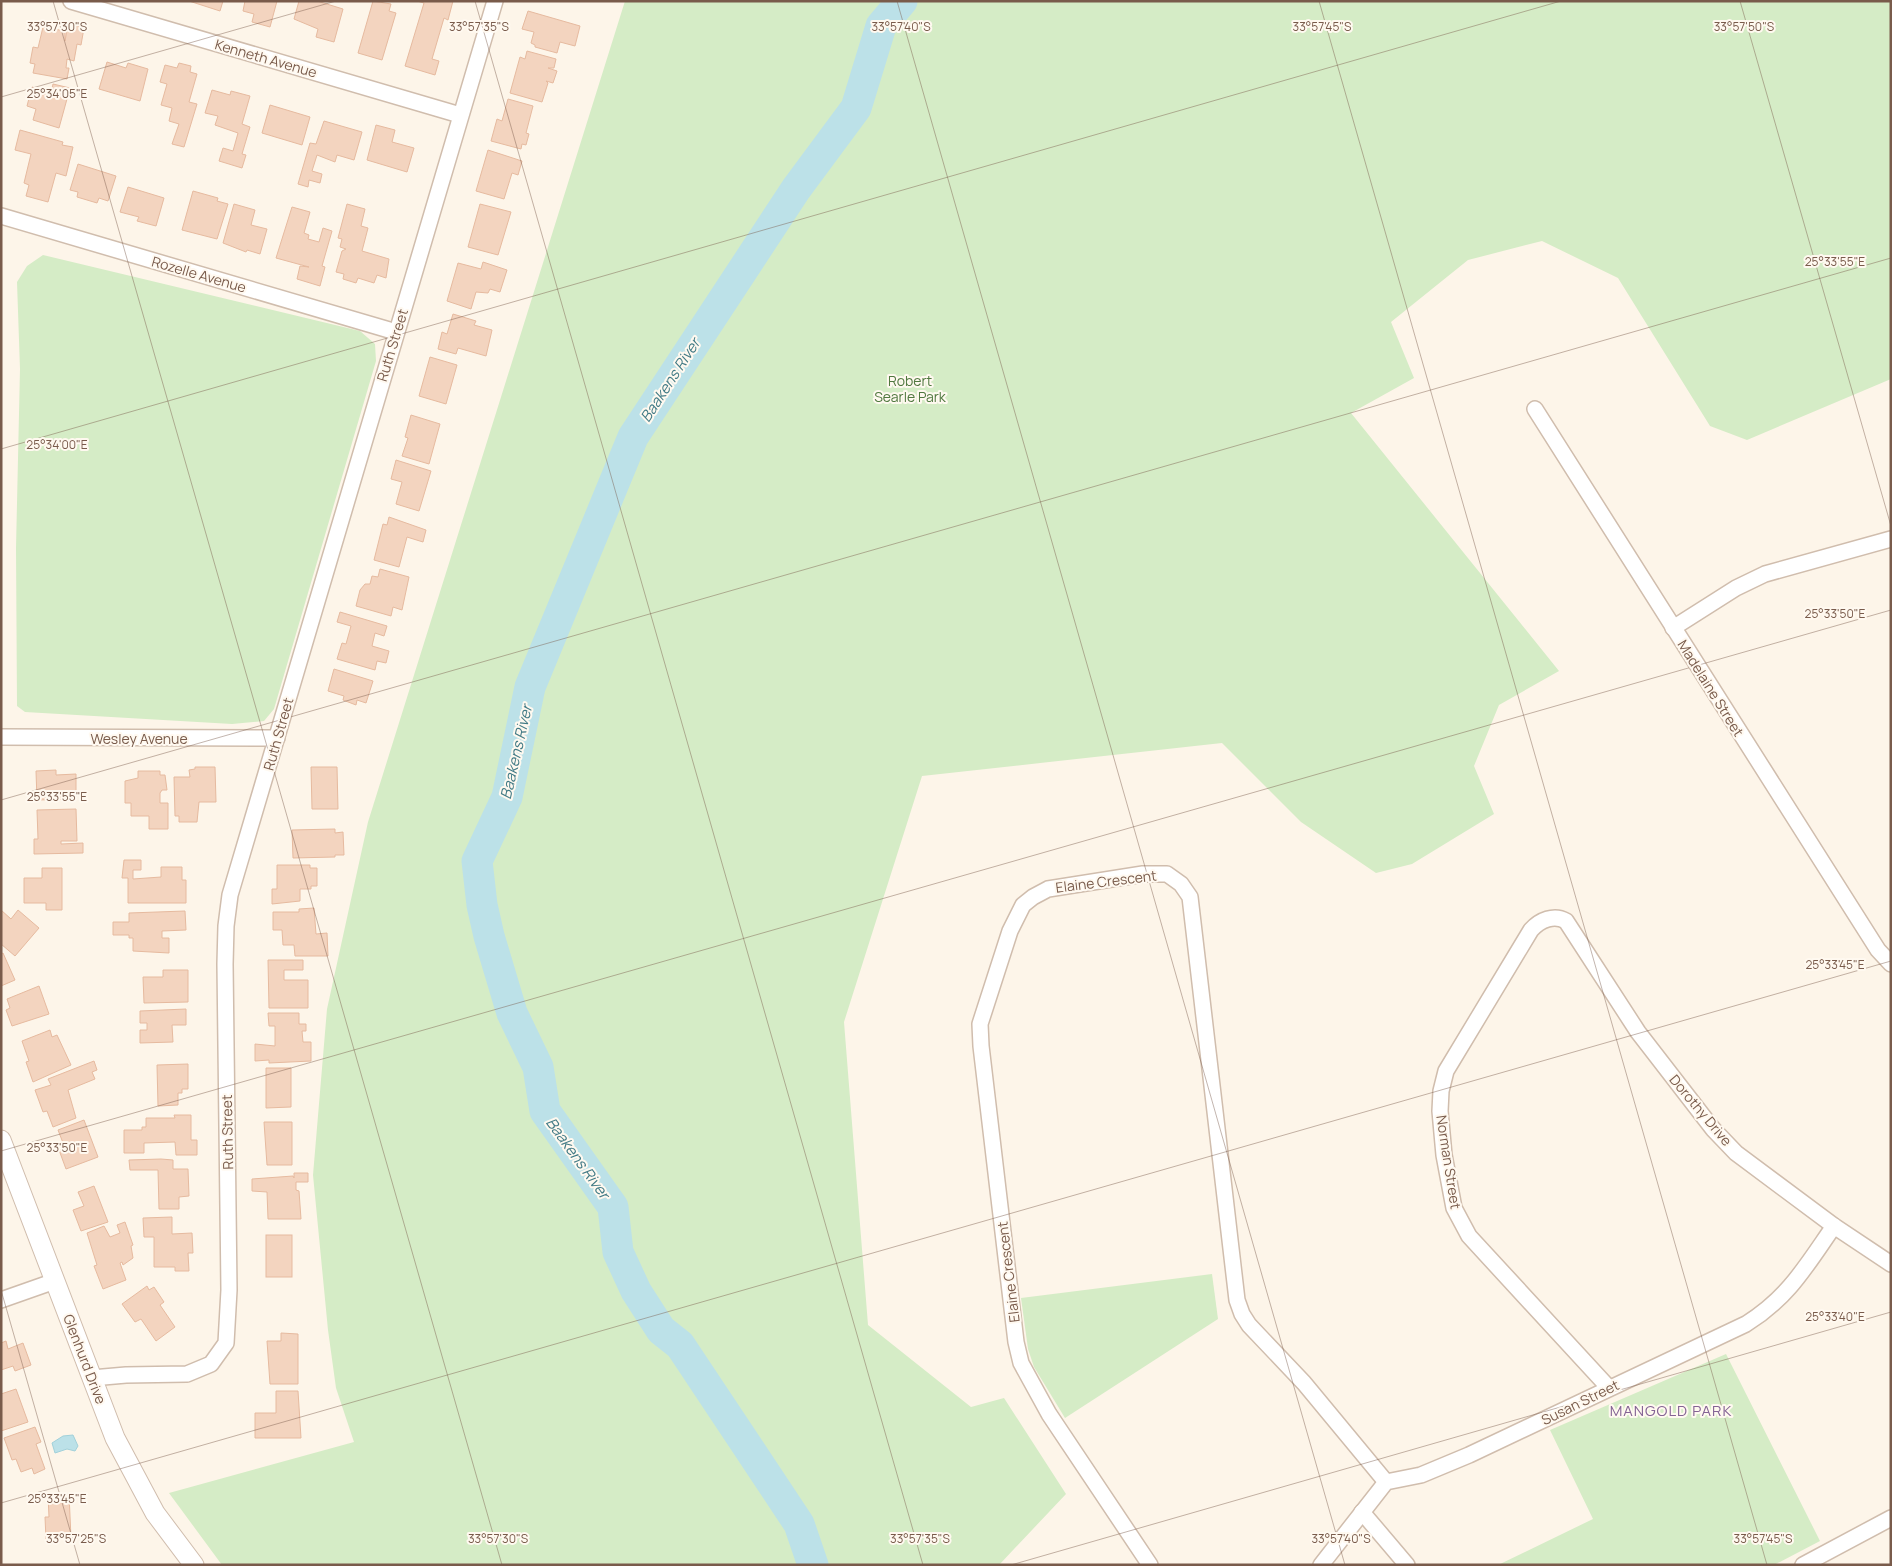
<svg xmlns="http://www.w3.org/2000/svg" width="1892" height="1566" font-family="Manrope,sans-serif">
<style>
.green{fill:#d5ecc6}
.water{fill:#bce1e8;stroke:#a2d1da}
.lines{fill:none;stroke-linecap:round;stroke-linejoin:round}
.river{stroke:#bce1e8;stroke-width:31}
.building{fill:#f3d4bf;stroke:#e6ba9f}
.minor-casing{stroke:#d0bdad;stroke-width:18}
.tertiary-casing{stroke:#d0bdad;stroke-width:21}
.minor{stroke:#fff;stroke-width:15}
.tertiary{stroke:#fff;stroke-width:19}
.ticks{fill:none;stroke:#795b4b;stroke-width:1;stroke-opacity:0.45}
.labels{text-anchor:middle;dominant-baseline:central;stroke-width:4;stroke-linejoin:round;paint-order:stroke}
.street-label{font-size:14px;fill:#795b4b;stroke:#fff9f0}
.park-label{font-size:14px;fill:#517940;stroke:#fff9f0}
.water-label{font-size:15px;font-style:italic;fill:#417a85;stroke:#fff9f0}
.neighbourhood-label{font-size:15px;letter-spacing:1px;fill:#846394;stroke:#fff9f0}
.ticks-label{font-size:12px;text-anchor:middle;fill:#795b4b;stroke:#fff9f0;stroke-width:4;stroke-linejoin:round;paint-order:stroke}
</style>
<rect width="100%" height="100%" fill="#fdf5e9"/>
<g class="green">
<polygon points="625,1 1891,1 1891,379 1747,440 1710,426 1618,278 1542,241 1468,260 1391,322 1414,378 1351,413 1559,671 1499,705 1474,766 1494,814 1412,864 1376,873 1301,822 1222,743 922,776 844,1022 868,1325 971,1407 1004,1398 1066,1494 999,1565 222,1565 169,1493 354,1442 336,1388 328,1330 313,1175 327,1009 368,822"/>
<polygon points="43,255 360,331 375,344 376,361 274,709 264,721 232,724 25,712 17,706 16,548 20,369 17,282 27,266"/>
<polygon points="1212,1274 1218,1319 1065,1418 1034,1367 1028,1349 1021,1298"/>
<polygon points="1726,1354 1820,1541 1774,1565 1498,1565 1593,1519 1550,1430"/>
</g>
<polygon class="water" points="73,1435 78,1446 75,1451 67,1449 55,1453 52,1443 63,1436"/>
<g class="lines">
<polyline class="river" points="813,1565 799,1524 680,1345 661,1330 636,1291 618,1252 613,1207 545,1111 538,1067 512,1013 489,936 482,905 477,861 507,797 530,687 633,437 796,189 856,108 881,26 902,1"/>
</g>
<g class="building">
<polygon points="189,1 223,1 220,11"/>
<polygon points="245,1 277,1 270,27 252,22 254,14 243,11"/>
<polygon points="299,1 317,1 343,9 334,42 316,37 318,29 294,19"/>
<polygon points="373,1 391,4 389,11 396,13 382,60 358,53"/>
<polygon points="417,1 453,1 448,20 444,18 432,59 439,61 435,75 405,66 424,3"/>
<polygon points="528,11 580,26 575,46 560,42 557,53 535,47 535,45 531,43 534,32 522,29"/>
<polygon points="68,24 84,28 81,45 77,44 74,61 67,59 66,68 69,68 67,79 33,73 35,64 30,63 33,47 38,48 43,27 65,31 65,41"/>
<polygon points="527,51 556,59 554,68 548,68 557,71 553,83 546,81 548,83 542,102 510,93 520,57 525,59"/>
<polygon points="107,62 126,68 128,63 148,69 140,101 99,89"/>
<polygon points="179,63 191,66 190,72 197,74 189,102 197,104 184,147 172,144 179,124 169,121 172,108 161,105 167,84 160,82 165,65 177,68"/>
<polygon points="53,84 70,88 59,128 33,120 36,109 27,106 32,87 51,93"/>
<polygon points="212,90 230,95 231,91 250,96 242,124 250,127 242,154 246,155 242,168 219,161 223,148 233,151 238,133 215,125 218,116 205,113"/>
<polygon points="508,99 533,106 526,133 529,134 526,145 522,144 521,149 491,141 497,119 502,121"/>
<polygon points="270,105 310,117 302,145 262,133"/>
<polygon points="324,121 362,132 354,160 337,155 335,162 317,155 312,171 322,174 320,183 309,180 308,187 298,184 310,143 316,144"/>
<polygon points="376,125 395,130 392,142 414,148 407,172 367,160"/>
<polygon points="20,130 63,142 62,145 73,147 66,176 56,173 48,202 26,196 29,185 24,183 31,154 15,150"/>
<polygon points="488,150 522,161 518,175 512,173 504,199 476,191"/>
<polygon points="78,164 116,176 108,201 99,198 97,203 77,197 78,192 70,190"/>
<polygon points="128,187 164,198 156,226 137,221 139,217 120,212"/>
<polygon points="193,191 218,198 217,201 228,204 217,239 182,230"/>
<polygon points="234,204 255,210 251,225 267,229 260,254 247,250 246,252 223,243"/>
<polygon points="347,204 365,209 361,226 368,228 362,251 389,259 386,278 377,275 374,283 358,278 356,283 343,279 344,274 336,272 342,251 346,249 340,247 342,239 338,238"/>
<polygon points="480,204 511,212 498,255 468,247"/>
<polygon points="292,207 310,212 304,233 309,235 308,239 319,242 323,228 332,231 322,266 325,267 320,286 297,279 300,266 309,267 276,258"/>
<polygon points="483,262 507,270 500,292 490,289 488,293 476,292 471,309 447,301 458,263 481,269"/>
<polygon points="453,314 476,321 474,325 492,330 486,356 458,348 456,354 438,349 442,332 447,334"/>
<polygon points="430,357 457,365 446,404 419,396"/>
<polygon points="411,415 440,424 429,464 402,456 408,438 405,437"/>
<polygon points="396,460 431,471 419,511 396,504 402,482 391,479"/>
<polygon points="389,517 426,530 423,542 407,537 399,567 374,560 383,524 387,525"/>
<polygon points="380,569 409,577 402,610 393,607 391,616 356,606 360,590 365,584 370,584 372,576 378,577"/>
<polygon points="340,612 387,626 384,636 375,633 372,646 389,651 386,663 377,661 375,670 337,659 342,643 346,644 351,626 337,622"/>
<polygon points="334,669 373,681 366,703 357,700 356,705 343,700 344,696 328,691"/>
<polygon points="195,767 215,767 216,802 199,802 197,822 179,822 179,816 175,816 174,777 190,777 189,770 195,769"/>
<polygon points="311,767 337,767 338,809 312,809"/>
<polygon points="56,770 56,775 76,774 76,799 37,800 36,771"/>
<polygon points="138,771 160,771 160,775 165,775 167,790 162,790 160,793 160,803 168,803 168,829 149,829 149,816 131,816 131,803 125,803 125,781 138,778"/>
<polygon points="76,809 77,841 61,841 61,844 83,843 83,853 34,854 34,839 38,839 37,810"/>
<polygon points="335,829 335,833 343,832 344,855 335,855 335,857 293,858 292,830"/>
<polygon points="124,860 141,860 141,870 133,870 133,879 161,877 161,867 182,867 182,880 186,880 186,903 128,903 128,878 122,878"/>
<polygon points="277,865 310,865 310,868 317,868 317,886 311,886 311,889 300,889 300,901 272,904 272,889 277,889"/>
<polygon points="42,868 62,868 62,910 46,910 46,903 24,903 24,878 42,878"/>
<polygon points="314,908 316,934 327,933 328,956 295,956 294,945 283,945 282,930 273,930 273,912 299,912 299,909"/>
<polygon points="1,910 11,919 18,910 39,928 15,956 1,944"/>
<polygon points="185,911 186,930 162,931 162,938 169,938 169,953 133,951 133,938 129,938 129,935 113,935 113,922 129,922 129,913"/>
<polygon points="3,953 15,980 1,986 1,954"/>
<polygon points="268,960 303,960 303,970 284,970 284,980 308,980 308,1008 269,1008"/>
<polygon points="163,970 188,970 188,1002 144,1003 143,977 163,977"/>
<polygon points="39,986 49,1014 12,1026 6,1010 10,1008 7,999"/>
<polygon points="186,1009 186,1025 172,1025 173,1042 140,1043 140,1030 147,1030 147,1023 140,1023 140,1011"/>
<polygon points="268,1013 299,1013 299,1024 306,1024 306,1031 302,1031 303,1042 311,1042 311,1061 269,1063 269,1060 255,1061 255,1044 275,1046 275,1026 269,1026"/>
<polygon points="50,1030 52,1037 57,1035 71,1065 33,1082 26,1062 29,1061 22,1041"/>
<polygon points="94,1061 97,1070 92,1072 95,1079 68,1090 76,1118 53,1127 47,1111 43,1112 35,1090 51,1085 48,1079"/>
<polygon points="188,1064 188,1089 182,1089 182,1093 178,1093 178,1105 158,1106 157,1065"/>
<polygon points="266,1068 291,1068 291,1107 266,1108"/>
<polygon points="174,1115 191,1115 191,1140 197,1140 197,1155 176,1155 175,1142 144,1143 144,1153 124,1153 124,1130 142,1130 142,1127 146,1127 146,1118 175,1118"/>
<polygon points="84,1120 98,1157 66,1169 59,1150 65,1148 58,1130"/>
<polygon points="264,1122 292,1122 292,1165 267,1165"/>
<polygon points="161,1159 173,1160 173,1169 188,1169 189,1196 179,1197 179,1209 159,1209 158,1170 130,1170 129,1160"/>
<polygon points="294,1173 308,1173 308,1182 296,1182 296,1190 299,1191 301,1219 268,1219 267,1192 252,1191 252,1179 293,1176 294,1178"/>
<polygon points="94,1186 108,1222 81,1231 73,1210 84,1206 78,1192"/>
<polygon points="172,1217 172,1234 192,1233 193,1253 188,1253 189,1271 175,1271 175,1267 154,1267 154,1237 144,1237 143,1218"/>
<polygon points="125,1222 133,1245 131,1246 133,1258 123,1265 122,1262 120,1263 126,1280 103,1289 94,1266 97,1265 87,1233 104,1226 110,1237 120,1233 117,1225"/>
<rect x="266" y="1235" width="26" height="42"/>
<polygon points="147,1286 149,1290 154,1287 164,1302 160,1305 175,1327 156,1341 141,1319 135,1322 122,1304"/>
<polygon points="281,1333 298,1334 298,1384 270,1384 267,1341 281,1341"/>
<polygon points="6,1341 8,1349 23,1343 31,1365 15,1371 13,1366 1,1370 1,1343"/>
<polygon points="16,1389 28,1422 1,1431 1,1394"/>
<polygon points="276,1391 298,1391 301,1438 255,1438 255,1413 276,1413"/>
<polygon points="35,1427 41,1442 36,1444 45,1469 34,1474 32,1468 21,1472 16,1459 12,1460 4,1438"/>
<polygon points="69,1494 71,1538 46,1539 45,1517 49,1517 48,1495"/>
</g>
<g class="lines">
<defs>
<g id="minor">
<polyline points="71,1 460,115"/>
<polyline points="1,216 396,332"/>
<polyline points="1535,409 1878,950 1891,964"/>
<polyline points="1673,628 1736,588 1765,574 1891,539"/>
<polyline points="1,737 277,738"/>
<polyline points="1,1300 55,1281"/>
<polyline points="92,1378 126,1375 187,1374 211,1364 226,1343 229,1290 225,964 226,926 230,895 495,1"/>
<path d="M1609 1388 1469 1236 1454 1208 1444 1155 1440 1111 1441 1091 1446 1071 1531 930C1540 920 1554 914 1566 921L1638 1032 1713 1129 1736 1153 1834 1226 1891 1264"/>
<polyline points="1362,1512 1407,1565"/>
<polyline points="1150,1565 1049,1414 1021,1363 1016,1342 981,1046 980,1024 1010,931 1023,905 1033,897 1048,889 1143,874 1167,874 1181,884 1190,897 1237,1300 1242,1314 1249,1325 1304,1383 1386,1482"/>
<path d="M1321 1565 1386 1482 1421 1475 1469 1455 1746 1324C1789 1297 1806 1266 1834 1226"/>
<polyline points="1803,1565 1891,1518"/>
</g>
<polyline id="tertiary" points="1,1140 115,1438 155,1513 194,1565"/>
</defs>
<use href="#minor" class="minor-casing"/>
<use href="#tertiary" class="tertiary-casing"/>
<use href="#minor" class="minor"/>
<use href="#tertiary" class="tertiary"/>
</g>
<path class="ticks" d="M53 1 502 1565M475 1 923 1565M897 1 1345 1565M1319 1 1767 1565M1740 1 1891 526M1 97 336 1M1 449 1561 1M1 800 1891 258M1 1151 1891 610M1 1290 80 1565M1 1503 1891 961M1011 1565 1891 1312"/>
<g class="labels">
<g class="street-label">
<text transform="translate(266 58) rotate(16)">Kenneth Avenue</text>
<text transform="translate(199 274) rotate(16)">Rozelle Avenue</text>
<text transform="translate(392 345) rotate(-73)">Ruth Street</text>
<text transform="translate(1711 688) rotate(58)">Madelaine Street</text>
<text transform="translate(278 734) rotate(-74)">Ruth Street</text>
<text x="139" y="738">Wesley Avenue</text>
<text transform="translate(1106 881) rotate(-7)">Elaine Crescent</text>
<text transform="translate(1701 1110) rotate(50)">Dorothy Drive</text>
<text transform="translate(227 1132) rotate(-91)">Ruth Street</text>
<text transform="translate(1449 1162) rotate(81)">Norman Street</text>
<text transform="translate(1008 1272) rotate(-97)">Elaine Crescent</text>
<text transform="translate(85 1359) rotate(69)">Glenhurd Drive</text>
<text transform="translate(1580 1402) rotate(-26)">Susan Street</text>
</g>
<g class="park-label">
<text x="910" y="380">Robert<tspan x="910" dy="16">Searle Park</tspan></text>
</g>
<g class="water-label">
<text transform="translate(670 380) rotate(-57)">Baakens River</text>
<text transform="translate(516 752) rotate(-77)">Baakens River</text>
<text transform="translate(578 1158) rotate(54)">Baakens River</text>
</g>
<g class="neighbourhood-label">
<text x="1671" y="1410">MANGOLD PARK</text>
</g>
</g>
<g class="ticks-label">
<text x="57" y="31">33°57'30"S</text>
<text x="479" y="31">33°57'35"S</text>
<text x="901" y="31">33°57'40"S</text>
<text x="1322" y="31">33°57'45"S</text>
<text x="1744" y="31">33°57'50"S</text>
<text x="57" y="98">25°34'05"E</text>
<text x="1835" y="266">25°33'55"E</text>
<text x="57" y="449">25°34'00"E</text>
<text x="1835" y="618">25°33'50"E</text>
<text x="57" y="801">25°33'55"E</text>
<text x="1835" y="969">25°33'45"E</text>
<text x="57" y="1152">25°33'50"E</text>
<text x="1835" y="1321">25°33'40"E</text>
<text x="57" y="1503">25°33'45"E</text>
<text x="76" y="1543">33°57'25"S</text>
<text x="498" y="1543">33°57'30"S</text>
<text x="920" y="1543">33°57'35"S</text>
<text x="1341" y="1543">33°57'40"S</text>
<text x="1763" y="1543">33°57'45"S</text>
</g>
<rect width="1892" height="1566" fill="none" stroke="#795b4b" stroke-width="5"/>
</svg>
